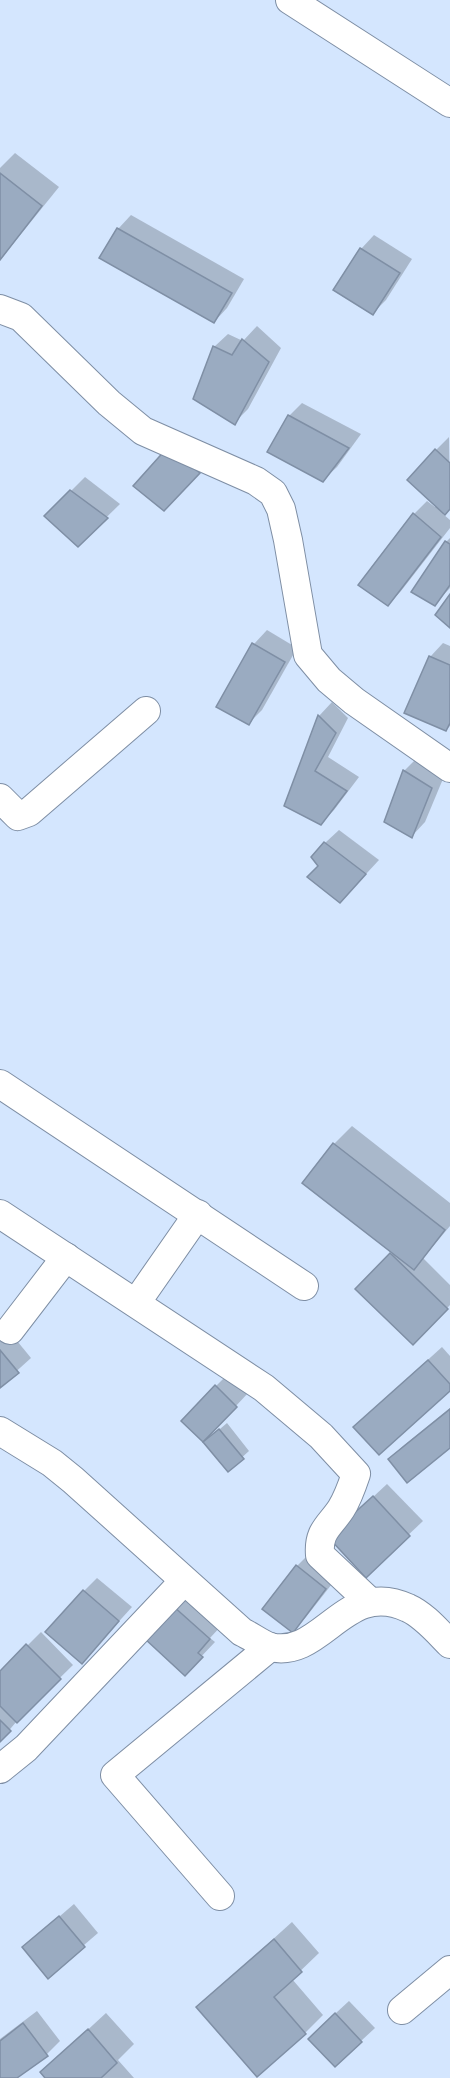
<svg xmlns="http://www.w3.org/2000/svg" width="450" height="2078" font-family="'Nunito Sans',sans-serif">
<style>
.shadow{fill:#0003}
.building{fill:#9aabc1;stroke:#7f8fa5;stroke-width:1.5}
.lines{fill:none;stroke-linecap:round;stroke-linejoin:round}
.street-casing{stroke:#7e8ea4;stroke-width:30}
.street{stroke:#fff;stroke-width:28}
</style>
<rect width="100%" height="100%" fill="#d4e6fe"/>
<g class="shadow">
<polygon points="15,153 59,187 0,260 0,168"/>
<polygon points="131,215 244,279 227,308 214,322 118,229"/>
<polygon points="374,235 412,259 386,300 373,313 361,249"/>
<polygon points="257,326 281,348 248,409 234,423 214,347 228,334 243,341"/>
<polygon points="302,403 361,434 337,467 323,480 289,416"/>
<polygon points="449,437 450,507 443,514 450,520 450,528 401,591 388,605 414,514 427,501 435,507 437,505 436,450"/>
<polygon points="85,477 120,504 78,545 46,516"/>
<polygon points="450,538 450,588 435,604 446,542"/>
<polygon points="267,630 297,648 262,710 248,724 218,706 254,644"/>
<polygon points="443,643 450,646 450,726 446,730 430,657"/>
<polygon points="332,702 348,718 328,757 359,777 334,810 320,824 286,805 319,716"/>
<polygon points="418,757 445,774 425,822 412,836 386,822 405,770"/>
<polygon points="339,830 379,860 353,888 320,866 325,843"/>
<polygon points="352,1126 450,1203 450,1226 423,1258 450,1285 450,1305 413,1343 358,1289 393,1252 334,1144"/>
<polygon points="0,1320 31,1358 0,1386"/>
<polygon points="442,1347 450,1356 450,1389 368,1414"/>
<polygon points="229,1373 249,1392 205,1439 207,1440 227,1423 249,1451 228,1470 204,1441 216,1386"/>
<polygon points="450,1408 450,1446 390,1459 403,1446"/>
<polygon points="387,1484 423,1521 366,1575 344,1524"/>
<polygon points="310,1553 339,1575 306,1617 293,1631 297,1566"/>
<polygon points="97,1578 132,1607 82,1662 84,1591"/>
<polygon points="188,1593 222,1625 210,1638 215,1642 198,1660 174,1607"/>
<polygon points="41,1632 73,1665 22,1715 0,1741 0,1673"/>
<polygon points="74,1904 98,1933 48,1976 24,1947"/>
<polygon points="292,1922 319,1953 292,1979 323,2015 305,2033 198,2007"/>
<polygon points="349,2001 375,2028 361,2041 323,2025"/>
<polygon points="37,2011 60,2041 47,2054 15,2078 0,2078 0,2039"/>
<polygon points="106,2013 134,2044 118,2060 134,2078 47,2078 42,2072"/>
</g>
<g class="building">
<polygon points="0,173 42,206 0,260"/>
<polygon points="117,228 232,293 214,323 99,258"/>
<polygon points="360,248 400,273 373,315 333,290"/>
<polygon points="242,339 269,362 235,425 193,399 213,346 232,355"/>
<polygon points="288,415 349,448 323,482 267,452"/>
<polygon points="167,448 200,473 164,511 133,486"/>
<polygon points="435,449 450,463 450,509 445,515 407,480"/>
<polygon points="70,490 108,518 78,547 44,516"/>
<polygon points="413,513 441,537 388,606 358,585"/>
<polygon points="445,541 450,544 450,585 435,606 411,592"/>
<polygon points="450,594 450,628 435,615"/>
<polygon points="252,643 285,662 249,725 216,707"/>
<polygon points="429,656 450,665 450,723 446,731 404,713"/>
<polygon points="318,715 336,733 315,771 347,791 321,825 284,806"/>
<polygon points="403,770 432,788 412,838 384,822"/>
<polygon points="324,842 366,874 340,903 307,877 318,866 311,857"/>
<polygon points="333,1143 445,1230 414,1270 302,1183"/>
<polygon points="390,1253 448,1309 413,1345 355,1289"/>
<polygon points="0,1350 19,1373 0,1388"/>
<polygon points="428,1360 450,1384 450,1391 379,1455 353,1427"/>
<polygon points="215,1385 237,1407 203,1442 181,1421"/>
<polygon points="450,1409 450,1448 407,1483 388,1459"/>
<polygon points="219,1429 244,1459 228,1472 203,1442"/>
<polygon points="373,1496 410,1536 366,1578 328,1537"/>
<polygon points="296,1565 326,1589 293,1633 262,1609"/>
<polygon points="83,1590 119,1621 82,1664 45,1632"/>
<polygon points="173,1606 210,1639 198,1653 203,1657 185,1676 144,1638"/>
<polygon points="26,1644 61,1679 17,1723 0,1706 0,1671"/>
<polygon points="0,1720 11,1731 0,1742"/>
<polygon points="59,1916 85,1947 48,1979 22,1947"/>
<polygon points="274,1939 302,1972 274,1997 306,2034 257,2077 196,2007"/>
<polygon points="335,2013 362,2042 335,2067 308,2039"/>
<polygon points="23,2023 48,2056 17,2078 0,2078 0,2041"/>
<polygon points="88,2029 117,2063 101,2078 45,2078 40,2072"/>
</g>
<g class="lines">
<defs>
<g id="street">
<polyline points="290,0 450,103"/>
<polyline points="0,309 21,317 109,403 143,431 256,481 273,493 281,509 288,540 308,655 329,680 354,701 450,768"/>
<polyline points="0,798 18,816 29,812 146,711"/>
<polyline points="0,1084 304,1286"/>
<path d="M0 1214 264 1388 321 1436 356 1474C352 1486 348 1498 341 1509 329 1527 318 1531 320 1555L369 1601"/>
<polyline points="136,1303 198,1214"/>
<polyline points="10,1330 66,1257"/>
<path d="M0 1431 52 1463 73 1480 242 1632C251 1636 261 1644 270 1647 322 1660 345 1578 408 1608 424 1615 438 1632 450 1644"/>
<polyline points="0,1769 26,1748 184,1581"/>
<polyline points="220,1896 115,1775 270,1647"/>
<polyline points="402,2010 450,1970"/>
</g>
</defs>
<use href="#street" class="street-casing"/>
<use href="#street" class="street"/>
</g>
</svg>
